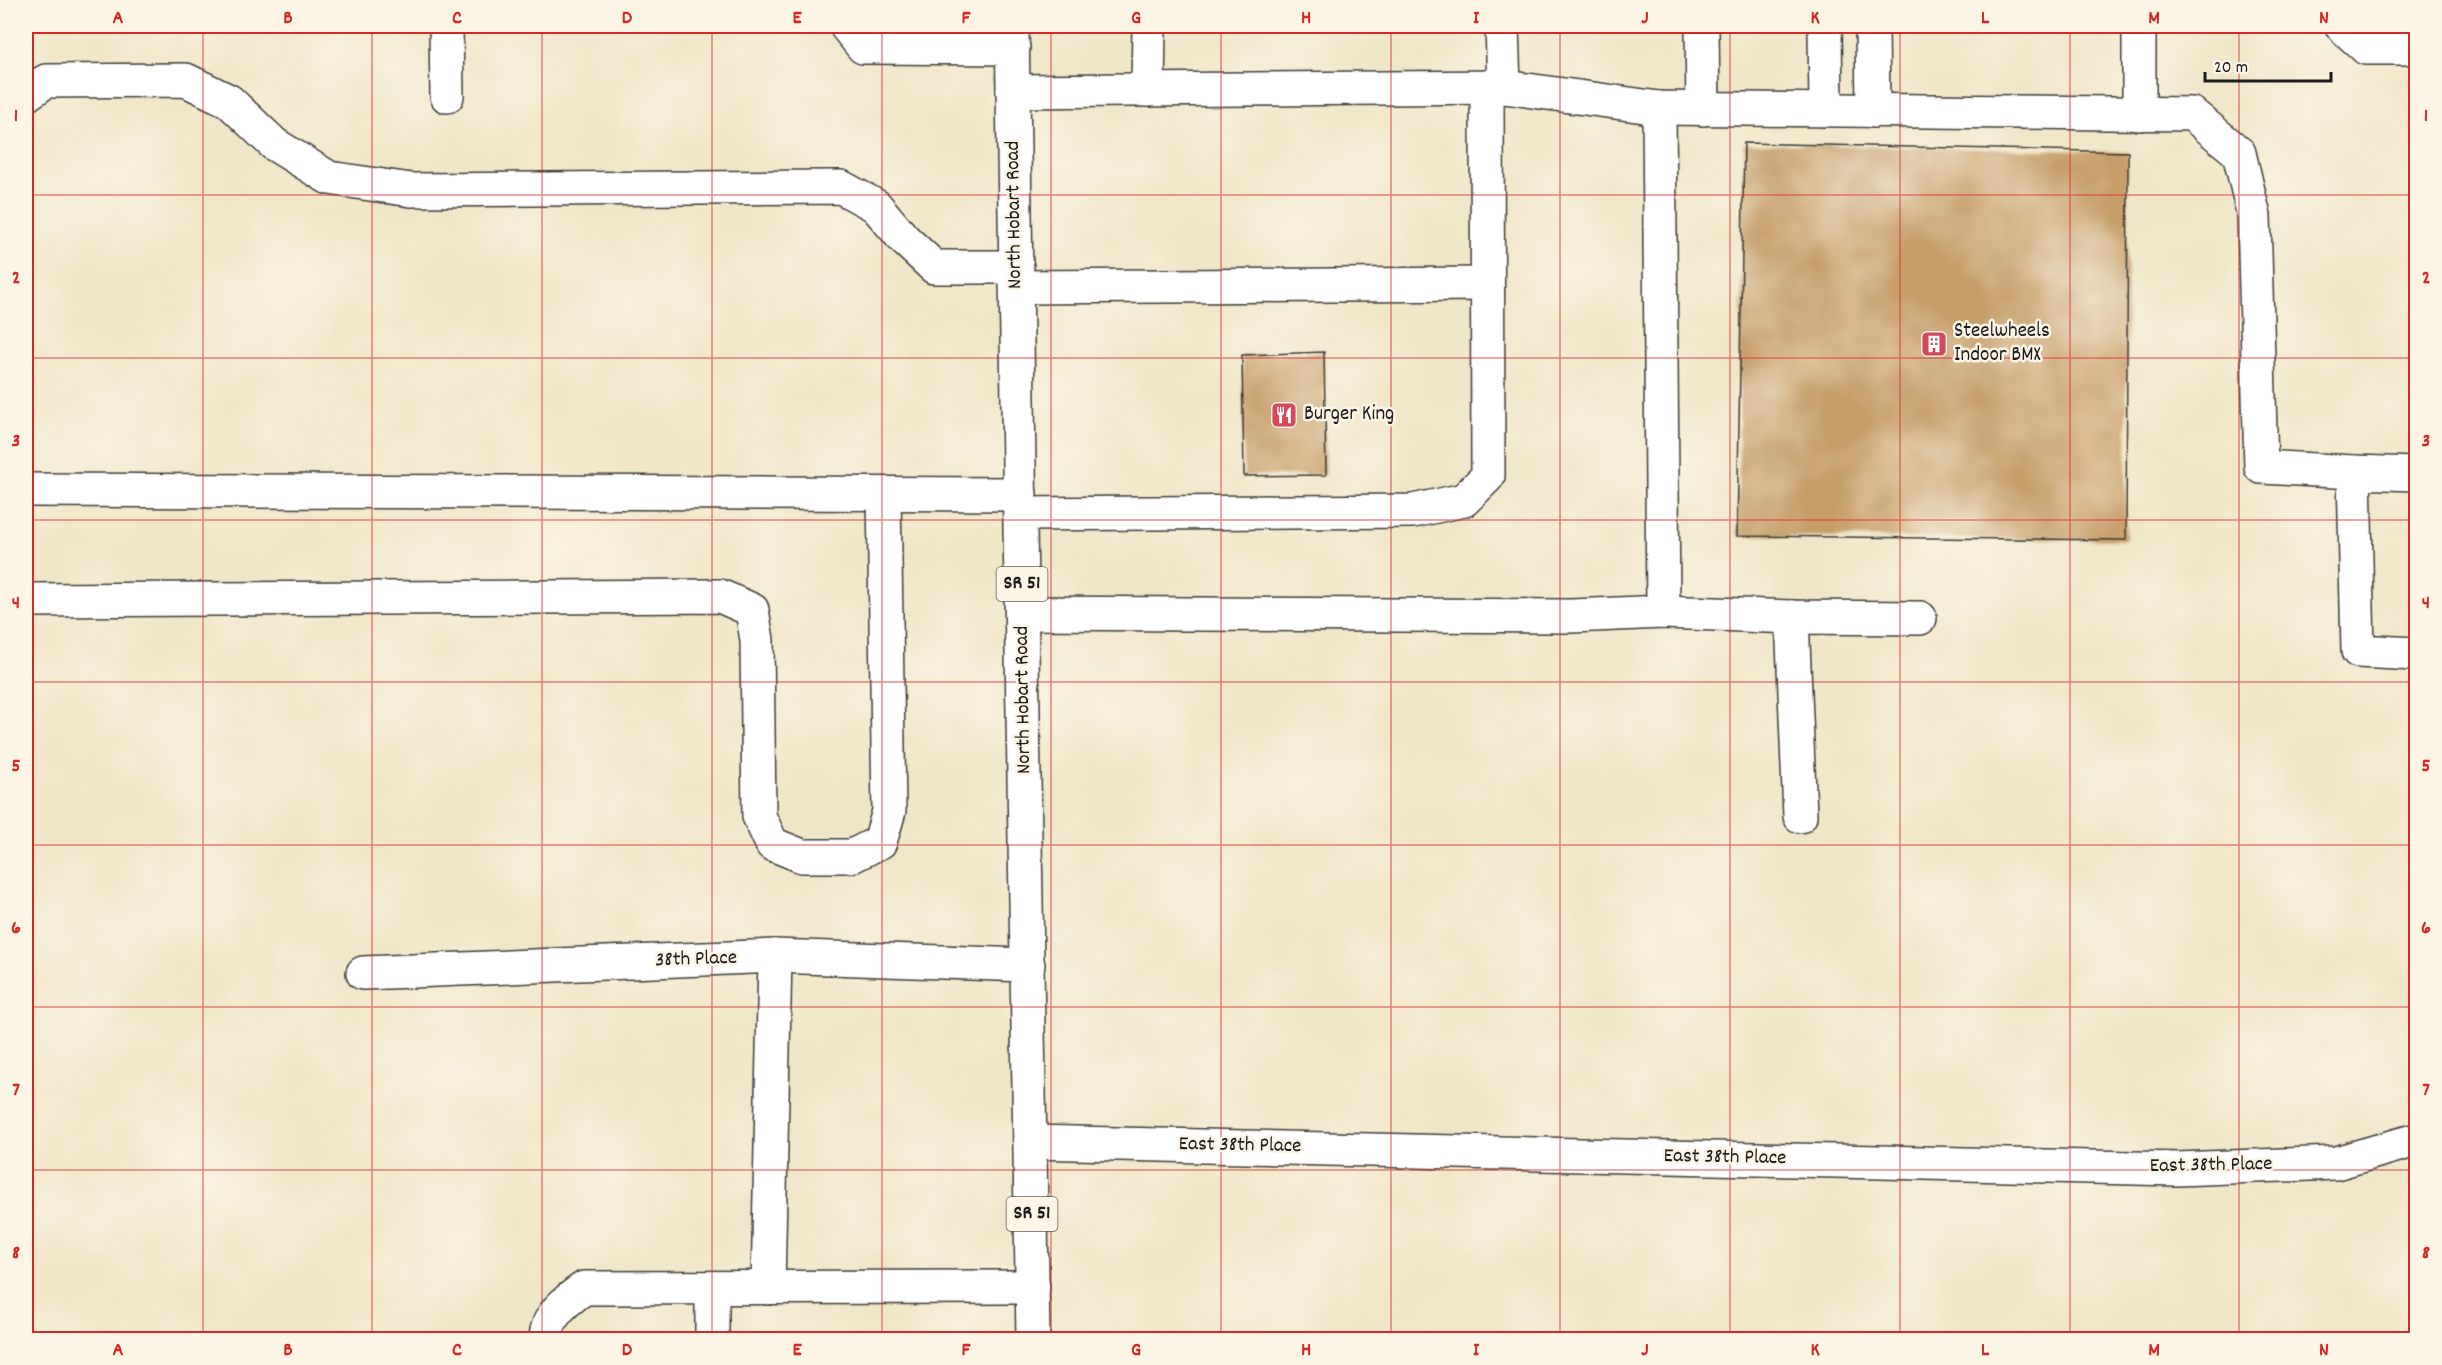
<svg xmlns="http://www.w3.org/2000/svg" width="2442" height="1365" font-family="Dekko,sans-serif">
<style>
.building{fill:#c69e6a}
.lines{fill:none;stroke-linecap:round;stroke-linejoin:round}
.minor-casing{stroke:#3c3a36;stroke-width:36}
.major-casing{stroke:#3c3a36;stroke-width:36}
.minor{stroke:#fff;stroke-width:33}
.major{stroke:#fff;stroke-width:33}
.grid{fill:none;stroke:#d62828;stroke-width:1.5;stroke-opacity:0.55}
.labels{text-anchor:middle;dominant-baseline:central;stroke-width:5;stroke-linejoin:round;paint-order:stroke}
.shield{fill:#fcf5e5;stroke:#5f5d58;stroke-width:1.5}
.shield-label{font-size:20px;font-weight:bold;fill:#1c1c1c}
.street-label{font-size:21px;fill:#1c1c1c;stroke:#fcf5e5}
.poi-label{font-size:21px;fill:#1c1c1c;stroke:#fcf5e5;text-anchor:start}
.neatline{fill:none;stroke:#d62828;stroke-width:2}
.grid-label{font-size:20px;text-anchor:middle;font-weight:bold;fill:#d62828}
</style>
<rect width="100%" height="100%" fill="#fcf5e5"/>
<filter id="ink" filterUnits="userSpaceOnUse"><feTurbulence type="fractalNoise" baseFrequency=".0167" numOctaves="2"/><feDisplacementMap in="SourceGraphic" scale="12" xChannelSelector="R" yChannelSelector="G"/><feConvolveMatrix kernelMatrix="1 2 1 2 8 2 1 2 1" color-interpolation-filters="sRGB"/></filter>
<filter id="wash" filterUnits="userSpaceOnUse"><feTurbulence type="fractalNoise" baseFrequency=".008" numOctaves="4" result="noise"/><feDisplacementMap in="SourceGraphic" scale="24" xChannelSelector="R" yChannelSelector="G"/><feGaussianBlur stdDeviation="1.35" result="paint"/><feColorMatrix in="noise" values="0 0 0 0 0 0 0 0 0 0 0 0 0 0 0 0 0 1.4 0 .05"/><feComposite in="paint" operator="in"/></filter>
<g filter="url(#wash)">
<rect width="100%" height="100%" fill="#f0e6c8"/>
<g id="blocks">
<g class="building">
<polygon points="1744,143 2128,152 2126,540 1737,536"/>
<polygon points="1324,352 1326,475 1244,476 1242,355"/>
</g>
</g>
</g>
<g filter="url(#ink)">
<use href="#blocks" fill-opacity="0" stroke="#3c3a36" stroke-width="1.5"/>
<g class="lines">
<defs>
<g id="minor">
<polyline points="446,26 447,96"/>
<polyline points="846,26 863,47 1013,48"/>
<polyline points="1502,26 1504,87"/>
<polyline points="1702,26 1703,109"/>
<polyline points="1825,26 1826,110"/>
<polyline points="1872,26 1873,111"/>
<polyline points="2139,26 2139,114"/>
<polyline points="2342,26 2366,48 2416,48"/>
<polyline points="1148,90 1149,26"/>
<polyline points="1013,91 1504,87 1659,108 2192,114 2239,153 2254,216 2261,467 2354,472 2358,651 2416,654"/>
<polyline points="26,95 46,81 186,80 229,101 274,144 329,178 411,190 841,187 876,206 904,239 934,267 1017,267"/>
<polyline points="1659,108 1663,612"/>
<polyline points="1017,287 1487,284"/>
<polyline points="2354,472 2416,474"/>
<polyline points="26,490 1020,494"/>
<polyline points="1021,514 1413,511 1464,500 1488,476 1487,87"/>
<polyline points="26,600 720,596 752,610 757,640 759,816 772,844 802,856 852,856 880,842 889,811 884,494"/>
<polyline points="1022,613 1571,616 1663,612 1792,617 1920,618"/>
<polyline points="1792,617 1800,816"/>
<polyline points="363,973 775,956 1028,965"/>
<polyline points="1031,1142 2177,1169 2336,1163 2416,1140"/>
<polyline points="768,1288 775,956"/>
<path d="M546 1340C546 1315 566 1301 584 1288L1033 1287"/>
<polyline points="712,1340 712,1288"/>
</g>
<polyline id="major" points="1012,26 1033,1340"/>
</defs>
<use href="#minor" class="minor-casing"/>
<use href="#major" class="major-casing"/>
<use href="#minor" class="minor"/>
<use href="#major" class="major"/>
</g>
</g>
<path class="grid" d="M203 26V1340M372 26V1340M542 26V1340M712 26V1340M882 26V1340M1051 26V1340M1221 26V1340M1391 26V1340M1560 26V1340M1730 26V1340M1900 26V1340M2070 26V1340M2239 26V1340M26 195H2416M26 358H2416M26 520H2416M26 682H2416M26 845H2416M26 1007H2416M26 1170H2416"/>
<defs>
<symbol id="building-square" viewBox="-11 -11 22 22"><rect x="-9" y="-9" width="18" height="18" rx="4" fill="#d1495b" stroke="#fcf5e5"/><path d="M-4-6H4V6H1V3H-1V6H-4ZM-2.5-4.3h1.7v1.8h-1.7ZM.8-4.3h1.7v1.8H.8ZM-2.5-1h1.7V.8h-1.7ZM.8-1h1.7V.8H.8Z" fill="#fff"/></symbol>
<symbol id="restaurant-square" viewBox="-11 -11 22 22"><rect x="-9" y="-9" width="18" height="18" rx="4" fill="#d1495b" stroke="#fcf5e5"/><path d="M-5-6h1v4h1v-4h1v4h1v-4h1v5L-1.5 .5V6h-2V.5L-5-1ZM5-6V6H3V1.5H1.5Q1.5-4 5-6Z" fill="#fff"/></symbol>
</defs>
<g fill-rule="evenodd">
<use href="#building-square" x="1919" y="329" width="30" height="30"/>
<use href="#restaurant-square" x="1269" y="400" width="30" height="30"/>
</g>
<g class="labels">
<g class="shield">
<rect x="996.5" y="567" width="51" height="34" rx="4.5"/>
<rect x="1006.5" y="1197" width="51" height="34" rx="4.5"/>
</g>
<g class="shield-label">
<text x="1022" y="584">SR 51</text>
<text x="1032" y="1214">SR 51</text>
</g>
<g class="street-label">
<text transform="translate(1015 215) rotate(-91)">North Hobart Road</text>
<text transform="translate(1024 700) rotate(-91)">North Hobart Road</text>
<text transform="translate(696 960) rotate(-2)">38th Place</text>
<text transform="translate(1240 1146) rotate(1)">East 38th Place</text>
<text transform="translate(1725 1158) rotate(1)">East 38th Place</text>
<text transform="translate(2211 1166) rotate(-1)">East 38th Place</text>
</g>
<g class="poi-label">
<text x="1954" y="332">Steelwheels<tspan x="1954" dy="24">Indoor BMX</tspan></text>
<text x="1304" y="415">Burger King</text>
</g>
</g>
<rect width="2442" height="1365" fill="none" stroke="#fcf5e5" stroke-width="66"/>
<path d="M2205 72v9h126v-9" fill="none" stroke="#1c1c1c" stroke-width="3"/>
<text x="2214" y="72" font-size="18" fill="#1c1c1c" stroke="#fcf5e5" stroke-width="4.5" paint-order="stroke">20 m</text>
<rect x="33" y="33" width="2376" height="1299" class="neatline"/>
<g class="grid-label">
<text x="118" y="23">A</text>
<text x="288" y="23">B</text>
<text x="457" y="23">C</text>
<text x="627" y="23">D</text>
<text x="797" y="23">E</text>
<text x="966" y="23">F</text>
<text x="1136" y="23">G</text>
<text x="1306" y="23">H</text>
<text x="1476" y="23">I</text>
<text x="1645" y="23">J</text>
<text x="1815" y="23">K</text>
<text x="1985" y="23">L</text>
<text x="2154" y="23">M</text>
<text x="2324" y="23">N</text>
<text x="16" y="121">1</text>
<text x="2426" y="121">1</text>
<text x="16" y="283">2</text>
<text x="2426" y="283">2</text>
<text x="16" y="446">3</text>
<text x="2426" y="446">3</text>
<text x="16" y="608">4</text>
<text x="2426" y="608">4</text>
<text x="16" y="771">5</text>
<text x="2426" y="771">5</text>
<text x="16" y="933">6</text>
<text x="2426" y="933">6</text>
<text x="16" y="1095">7</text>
<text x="2426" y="1095">7</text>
<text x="16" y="1258">8</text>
<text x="2426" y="1258">8</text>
<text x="118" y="1355">A</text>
<text x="288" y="1355">B</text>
<text x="457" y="1355">C</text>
<text x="627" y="1355">D</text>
<text x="797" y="1355">E</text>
<text x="966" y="1355">F</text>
<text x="1136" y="1355">G</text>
<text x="1306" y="1355">H</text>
<text x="1476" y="1355">I</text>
<text x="1645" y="1355">J</text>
<text x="1815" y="1355">K</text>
<text x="1985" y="1355">L</text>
<text x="2154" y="1355">M</text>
<text x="2324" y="1355">N</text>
</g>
</svg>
